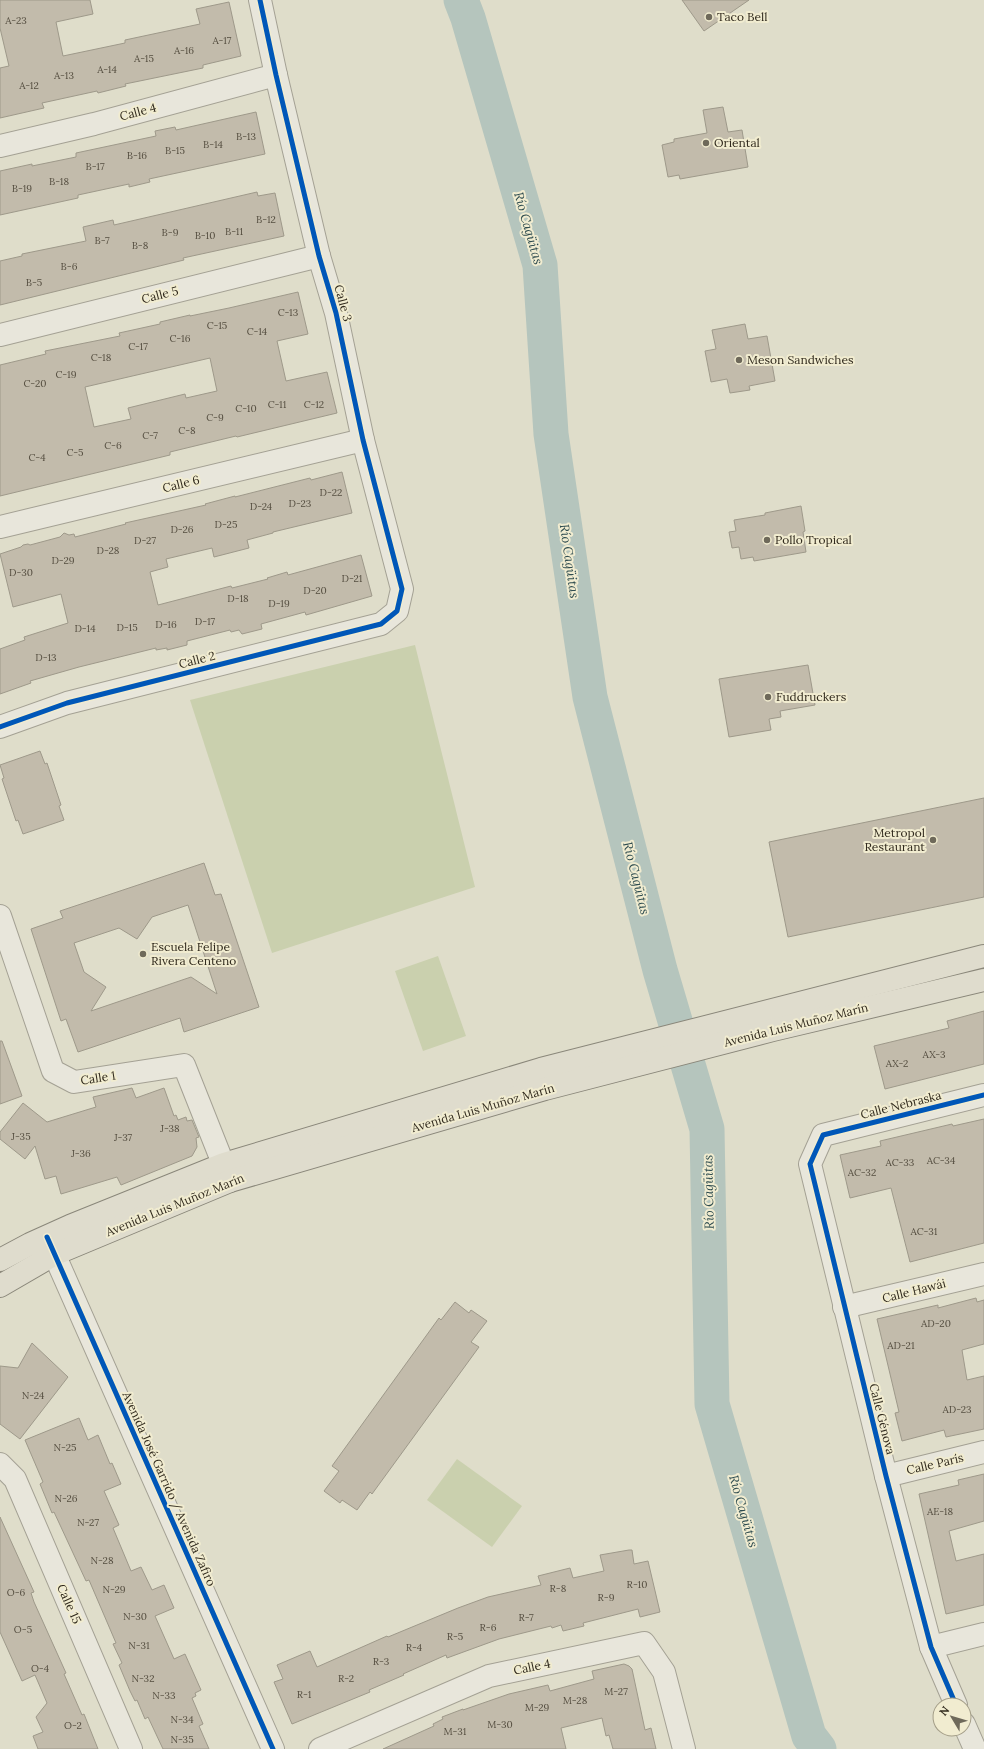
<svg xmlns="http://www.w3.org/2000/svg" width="984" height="1749" font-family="Lora,serif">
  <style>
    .green { fill: #cad0ae }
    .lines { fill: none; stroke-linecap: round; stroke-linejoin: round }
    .river { stroke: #b5c5bd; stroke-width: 35 }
    .building { fill: #c2bbab; stroke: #9e998a; fill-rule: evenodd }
    .minor-casing { stroke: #a4a194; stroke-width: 24 }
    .tertiary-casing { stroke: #a4a194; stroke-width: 24 }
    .primary-casing { stroke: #8a877a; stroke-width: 24 }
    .minor { stroke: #e8e6db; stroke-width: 22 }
    .tertiary { stroke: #e8e6db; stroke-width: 22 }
    .primary { stroke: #dfdccd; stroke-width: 22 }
    .cycleway-casing { stroke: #f1ecd0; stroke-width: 8 }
    .cycleway { stroke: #0057b8; stroke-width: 5 }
    .poi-dot { fill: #6e695a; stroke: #f1ecd0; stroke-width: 1.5 }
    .labels { text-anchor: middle; stroke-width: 4; stroke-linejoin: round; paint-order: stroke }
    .number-label { font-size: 10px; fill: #554e40 }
    .poi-label { font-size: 12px; fill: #312a1d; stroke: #f1ecd0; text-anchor: start }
    .street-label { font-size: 12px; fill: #312a1d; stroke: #f1ecd0 }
    .water-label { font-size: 13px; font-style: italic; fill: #2e4c4f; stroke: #f1ecd0 }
  </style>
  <rect width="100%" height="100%" fill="#dfddca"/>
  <g class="green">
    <path d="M415,645L475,887L272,953L190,700Z"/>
    <path d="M438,956L466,1036L423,1051L395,971Z"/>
    <path d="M457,1459L522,1506L492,1547L427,1500Z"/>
  </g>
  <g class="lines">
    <path class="river" d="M461,0L468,18L540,265L551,434L590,697L660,970L707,1129L712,1404L809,1736L819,1749"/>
  </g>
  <g class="building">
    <path d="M0,0H90L93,14L56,22L63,56L125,43V40L200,24L196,9L229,2L241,56L203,65V68L125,84L126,86L98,93L97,91L42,103L44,108L0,118V68L9,66L0,28Z"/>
    <path d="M682,0H749L704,31Z"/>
    <path d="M723,107L728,132L742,130L748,167L680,179L679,175L668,177L662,145L674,142V139L707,133L703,110Z"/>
    <path d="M256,112L265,154L149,179L150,182L129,187V184L78,195V198L0,215V171L32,164V166L76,157V153L156,136L155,131L175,127L176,130Z"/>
    <path d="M257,192L258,196L275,193L284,236L183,258L184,260L0,305V261L22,256V254L86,241L83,227L113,220L114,225Z"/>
    <path d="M298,292L308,334L277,341L286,381L327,372L337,413L237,437L236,436L170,452V455L0,496V365L46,354L45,351L120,336L119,333L160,324V322L190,315V316L229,308ZM210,358L217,391L186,398L185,394L128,408L131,419L94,427L85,387Z"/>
    <path d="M745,324L748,339L767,336L775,381L749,386L750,390L730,393L727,379L711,382L705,351L716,349L712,330Z"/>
    <path d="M342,472L352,513L273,532V533L247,540L249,548L214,557L212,548L166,559L168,567L150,572L158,605L231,586L232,588L268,579L267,578L287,572L288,575L361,555L372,596L306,615L305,612L261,624L262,629L242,634L239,630L231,632L230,630L187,641V645L167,650V648L156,650V648L79,667L30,681L31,683L0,694V649L25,640L24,637L68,623L61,594L13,607L0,554L21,547L23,545L28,544L30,545L60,537L64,533L69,535L74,534L75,537L126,524L125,523L206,505L205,504L235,496V497L310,478L311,480Z"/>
    <path d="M801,506L805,531L803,532L806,552L754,561L753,557L741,559L739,547L732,548L729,532L736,531L734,520L765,515V513Z"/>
    <path d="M808,665L815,705L780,711L781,717L769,719L771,730L729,737L719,679Z"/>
    <path d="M40,751L45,764L47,763L61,805L59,806L64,820L23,834L18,820L16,821L2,779L4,778L0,765Z"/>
    <path d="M984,798V897L788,937L769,842Z"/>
    <path d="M204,863L215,895L221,894L259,1007L184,1032L180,1018L78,1052L66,1019L61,1021L31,929L63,918L60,911ZM188,905L217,994L191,977L91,1011L106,987L84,972L74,943L119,928L137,939L152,917Z"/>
    <path d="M984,1011V1064L885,1089L874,1046L949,1028L947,1021Z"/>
    <path d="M0,1041H2L22,1096L0,1104Z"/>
    <path d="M132,1088L136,1098L164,1088L174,1116L176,1115L178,1120L186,1117L187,1121L192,1120L199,1137L196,1138L197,1147L192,1156L121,1185L117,1177L61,1194L56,1176L45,1179L35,1146L25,1159L0,1139V1132L23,1103L47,1122L96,1107L93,1097Z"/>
    <path d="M984,1119V1243L910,1262L891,1188L850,1198L840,1155L881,1146L880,1141L952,1124L953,1126Z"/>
    <path d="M976,1298L977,1302L984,1300V1344L962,1350L967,1380L984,1376V1429L946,1437L944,1430L902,1441L895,1413L899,1412L877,1319L938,1305V1308Z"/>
    <path d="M455,1302L469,1313L471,1310L487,1321L471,1342L479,1347L372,1494L370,1492L357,1510L342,1500L340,1503L324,1491L339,1471L332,1466L439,1318L441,1320Z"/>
    <path d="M32,1343L68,1377L20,1439L0,1424V1366L18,1368Z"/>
    <path d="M79,1418L88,1440L98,1435L110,1464L112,1463L121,1484L104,1491L119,1525L113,1528L131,1571L141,1567L152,1590L164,1585L174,1608L155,1616L174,1659L185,1654L201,1690L195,1693L196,1696L192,1698L203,1724L199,1726L209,1749H163L148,1717L145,1719L137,1700L135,1701L130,1691L119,1665L122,1663L113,1644L116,1643L89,1580L86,1581L54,1512L52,1513L40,1484L43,1482L25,1440Z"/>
    <path d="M984,1474V1521L949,1531L956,1561L984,1554V1605L946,1614L919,1494L959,1485L958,1480Z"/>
    <path d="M0,1517L34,1592L31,1593L34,1602L66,1673L64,1674L82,1715L84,1714L98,1749H38L33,1736L43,1732L36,1717L47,1703L35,1675L22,1681L0,1632Z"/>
    <path d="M629,1550H632L634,1564L648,1561L660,1612L640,1617L638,1609L583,1623L584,1626L563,1631L561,1625L552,1628L551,1626L499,1639L447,1658L446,1655L403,1674L404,1675L369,1690L370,1692L292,1724L274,1682L283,1679L277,1665L310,1651L317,1667L387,1636L388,1637L458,1608L488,1597L541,1585L538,1576L570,1568L573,1578L604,1571L600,1555Z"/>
    <path d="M624,1664L629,1666L632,1669L645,1730L651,1728L656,1749H613L609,1735L606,1736L602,1718L561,1728L566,1749H383L434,1726L433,1724L443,1719L442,1717L463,1709V1710L509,1694L548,1685L550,1691L594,1679L592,1671Z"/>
  </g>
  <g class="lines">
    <defs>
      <g id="minor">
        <path d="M0,146L94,124L276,75"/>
        <path d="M0,335L319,256"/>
        <path d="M0,527L363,440"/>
        <path d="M0,727L67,703L381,624L397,611L402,589L363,440L336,313L319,256L276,75L260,0"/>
        <path d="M0,916L53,1071L74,1082L184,1065L230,1181"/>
        <path d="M844,1307L984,1274"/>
        <path d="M0,1464L15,1479L131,1749"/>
        <path d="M886,1476L984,1452"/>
        <path d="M931,1647L984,1634"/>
        <path d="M956,1705L931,1647L886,1476L810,1164L823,1135L984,1095"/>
        <path d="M964,1724L975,1749"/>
        <path d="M320,1749L489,1676L644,1643L664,1672L684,1749"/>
      </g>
      <path id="tertiary" d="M47,1238L273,1749"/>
      <g id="primary">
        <path d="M0,1260L30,1244L70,1226L224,1164L541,1069L984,956"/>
        <path d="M0,1286L55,1254L230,1181L545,1089L773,1030L984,980"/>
      </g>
    </defs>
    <use href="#minor" class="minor-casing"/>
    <use href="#tertiary" class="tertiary-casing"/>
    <use href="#primary" class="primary-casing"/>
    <use href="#minor" class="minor"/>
    <use href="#tertiary" class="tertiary"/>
    <use href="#primary" class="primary"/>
    <defs>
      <g id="cycleway">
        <path d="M0,727L67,703L381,624L397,611L402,589L363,440L336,313L319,256L276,75L260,0"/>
        <path d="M47,1237L273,1749"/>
        <path d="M956,1705L931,1647L886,1476L810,1164L823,1135L984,1095"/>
      </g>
    </defs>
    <use href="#cycleway" class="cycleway-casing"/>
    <use href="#cycleway" class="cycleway"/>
  </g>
  <g class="poi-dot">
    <circle cx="709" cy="17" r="4"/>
    <circle cx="706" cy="143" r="4"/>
    <circle cx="739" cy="360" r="4"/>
    <circle cx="767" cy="540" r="4"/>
    <circle cx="768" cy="697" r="4"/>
    <circle cx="933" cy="840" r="4"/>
    <circle cx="143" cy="954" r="4"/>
  </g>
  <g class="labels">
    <g class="number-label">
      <text x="16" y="24">A-23</text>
      <text x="222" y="44">A-17</text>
      <text x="184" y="54">A-16</text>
      <text x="144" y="62">A-15</text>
      <text x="107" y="73">A-14</text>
      <text x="64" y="79">A-13</text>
      <text x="29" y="89">A-12</text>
      <text x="246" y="140">B-13</text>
      <text x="213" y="148">B-14</text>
      <text x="175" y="154">B-15</text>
      <text x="137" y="159">B-16</text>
      <text x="95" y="170">B-17</text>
      <text x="59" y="185">B-18</text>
      <text x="22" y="192">B-19</text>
      <text x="266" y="223">B-12</text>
      <text x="234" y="235">B-11</text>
      <text x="170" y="236">B-9</text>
      <text x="205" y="239">B-10</text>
      <text x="102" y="244">B-7</text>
      <text x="140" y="249">B-8</text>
      <text x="69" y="270">B-6</text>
      <text x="34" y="286">B-5</text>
      <text x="288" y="316">C-13</text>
      <text x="217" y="329">C-15</text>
      <text x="257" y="335">C-14</text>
      <text x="180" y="342">C-16</text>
      <text x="138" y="350">C-17</text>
      <text x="101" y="361">C-18</text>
      <text x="66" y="378">C-19</text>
      <text x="35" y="387">C-20</text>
      <text x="277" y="408">C-11</text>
      <text x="314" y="408">C-12</text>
      <text x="246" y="412">C-10</text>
      <text x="215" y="421">C-9</text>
      <text x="187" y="434">C-8</text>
      <text x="150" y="439">C-7</text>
      <text x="113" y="449">C-6</text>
      <text x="75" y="456">C-5</text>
      <text x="37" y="461">C-4</text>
      <text x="331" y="496">D-22</text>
      <text x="300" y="507">D-23</text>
      <text x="261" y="510">D-24</text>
      <text x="226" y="528">D-25</text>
      <text x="182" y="533">D-26</text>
      <text x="145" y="544">D-27</text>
      <text x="108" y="554">D-28</text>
      <text x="63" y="564">D-29</text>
      <text x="21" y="576">D-30</text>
      <text x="352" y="582">D-21</text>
      <text x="315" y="594">D-20</text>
      <text x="238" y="602">D-18</text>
      <text x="279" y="607">D-19</text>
      <text x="205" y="625">D-17</text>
      <text x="166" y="628">D-16</text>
      <text x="127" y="631">D-15</text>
      <text x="85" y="632">D-14</text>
      <text x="46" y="661">D-13</text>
      <text x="934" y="1058">AX-3</text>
      <text x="897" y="1067">AX-2</text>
      <text x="170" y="1132">J-38</text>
      <text x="21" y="1140">J-35</text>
      <text x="123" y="1141">J-37</text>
      <text x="81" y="1157">J-36</text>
      <text x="941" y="1164">AC-34</text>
      <text x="900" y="1166">AC-33</text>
      <text x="862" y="1176">AC-32</text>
      <text x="924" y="1235">AC-31</text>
      <text x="936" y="1327">AD-20</text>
      <text x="901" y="1349">AD-21</text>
      <text x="33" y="1399">N-24</text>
      <text x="957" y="1413">AD-23</text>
      <text x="65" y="1451">N-25</text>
      <text x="66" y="1502">N-26</text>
      <text x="940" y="1515">AE-18</text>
      <text x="88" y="1526">N-27</text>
      <text x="102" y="1564">N-28</text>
      <text x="637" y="1588">R-10</text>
      <text x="558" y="1592">R-8</text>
      <text x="114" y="1593">N-29</text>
      <text x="16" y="1596">O-6</text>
      <text x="606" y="1601">R-9</text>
      <text x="135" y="1620">N-30</text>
      <text x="526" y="1621">R-7</text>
      <text x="488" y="1631">R-6</text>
      <text x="23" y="1633">O-5</text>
      <text x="455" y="1640">R-5</text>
      <text x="139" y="1649">N-31</text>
      <text x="414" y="1651">R-4</text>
      <text x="381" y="1665">R-3</text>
      <text x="40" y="1672">O-4</text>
      <text x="143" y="1682">N-32</text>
      <text x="346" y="1682">R-2</text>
      <text x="616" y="1695">M-27</text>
      <text x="304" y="1698">R-1</text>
      <text x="164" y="1699">N-33</text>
      <text x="575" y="1704">M-28</text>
      <text x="537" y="1711">M-29</text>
      <text x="182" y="1723">N-34</text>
      <text x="500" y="1728">M-30</text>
      <text x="73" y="1729">O-2</text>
      <text x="455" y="1735">M-31</text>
      <text x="182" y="1743">N-35</text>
    </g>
    <g class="poi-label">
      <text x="717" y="21">Taco Bell</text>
      <text x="714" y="147">Oriental</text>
      <text x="747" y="364">Meson Sandwiches</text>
      <text x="775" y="544">Pollo Tropical</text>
      <text x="776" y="701">Fuddruckers</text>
      <text x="925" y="837" text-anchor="end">Metropol<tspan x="925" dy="14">Restaurant</tspan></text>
      <text x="151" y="951">Escuela Felipe<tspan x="151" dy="14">Rivera Centeno</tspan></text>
    </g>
    <g class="street-label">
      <text transform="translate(138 112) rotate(-15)" y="4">Calle 4</text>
      <text transform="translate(160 295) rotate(-14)" y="4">Calle 5</text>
      <text transform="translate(343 303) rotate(75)" y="4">Calle 3</text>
      <text transform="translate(181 484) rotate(-14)" y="4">Calle 6</text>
      <text transform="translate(197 660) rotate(-14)" y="4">Calle 2</text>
      <text transform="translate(796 1025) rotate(-14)" y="4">Avenida Luis Muñoz Marín</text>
      <text transform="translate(98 1078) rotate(-9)" y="4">Calle 1</text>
      <text transform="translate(901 1105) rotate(-14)" y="4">Calle Nebraska</text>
      <text transform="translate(483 1108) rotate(-16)" y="4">Avenida Luis Muñoz Marín</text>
      <text transform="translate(175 1205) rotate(-22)" y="4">Avenida Luis Muñoz Marín</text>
      <text transform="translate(914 1291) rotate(-14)" y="4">Calle Hawái</text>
      <text transform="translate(882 1419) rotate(76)" y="4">Calle Génova</text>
      <text transform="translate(935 1464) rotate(-13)" y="4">Calle París</text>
      <text transform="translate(169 1489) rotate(66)" y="4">Avenida José Garrido / Avenida Zafiro</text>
      <text transform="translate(69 1604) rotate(66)" y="4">Calle 15</text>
      <text transform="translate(532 1667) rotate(-12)" y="4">Calle 4</text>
    </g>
    <g class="water-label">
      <text transform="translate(529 228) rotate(74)" y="5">Río Cagüitas</text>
      <text transform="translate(570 561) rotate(82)" y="5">Río Cagüitas</text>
      <text transform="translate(637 878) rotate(76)" y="5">Río Cagüitas</text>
      <text transform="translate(708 1192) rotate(-91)" y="5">Río Cagüitas</text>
      <text transform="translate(744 1511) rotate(74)" y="5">Río Cagüitas</text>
    </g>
  </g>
  <g transform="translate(952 1717) rotate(308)"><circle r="19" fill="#f1ecd0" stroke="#a49e88"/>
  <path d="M0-3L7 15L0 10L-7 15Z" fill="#6e695a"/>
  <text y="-6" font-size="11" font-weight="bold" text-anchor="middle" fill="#312a1d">N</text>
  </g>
</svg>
